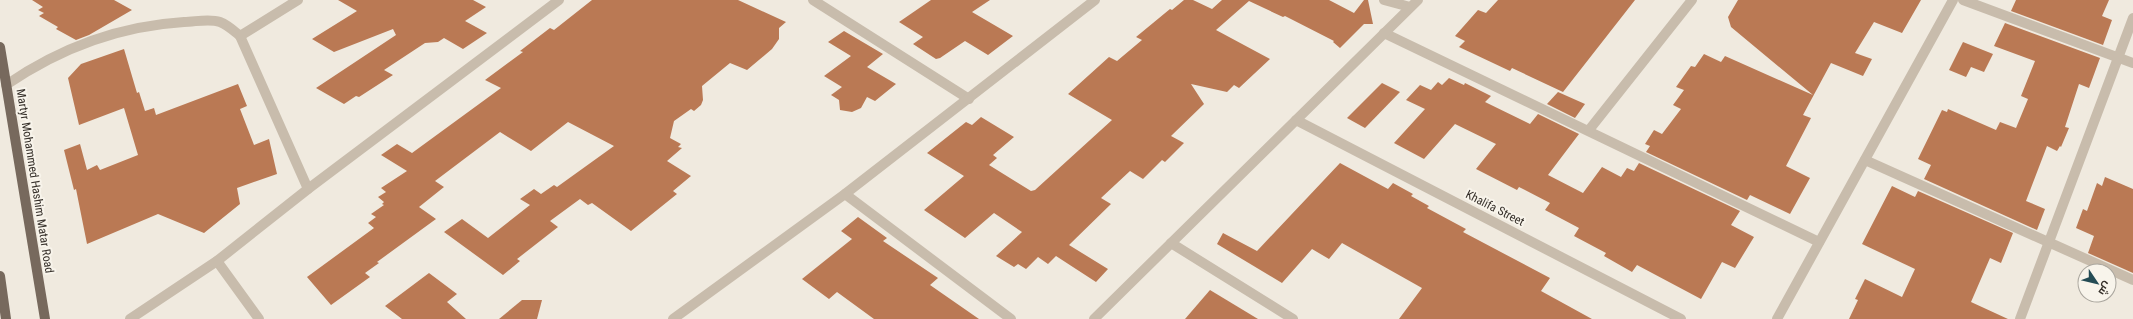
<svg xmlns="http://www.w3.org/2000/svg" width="2133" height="319" font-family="'Roboto Condensed',Cairo,sans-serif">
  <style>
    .building { fill: #ba7954 }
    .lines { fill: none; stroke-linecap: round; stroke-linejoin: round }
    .minor { stroke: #c8bcac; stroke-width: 10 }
    .primary { stroke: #77695d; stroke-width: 10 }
    .labels { text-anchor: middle; stroke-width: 4; stroke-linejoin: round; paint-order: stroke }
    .street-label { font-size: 12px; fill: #36302a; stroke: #f8f4eb }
  </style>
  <rect width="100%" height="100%" fill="#f0eadf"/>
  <g class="building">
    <path d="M32,0H114L132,10L89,35L76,40L56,29L58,27L39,16L44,13L38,10L43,7Z"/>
    <path d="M338,0H473L486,7L465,21L487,33L463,49L444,38L438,42L425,43L384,70L393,75L359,97L356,96L344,104L316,88L396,35L393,29L334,52L312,39L357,11Z"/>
    <path d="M592,0H738L786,22L779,28V39L772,49L747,70L730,63L702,86L703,100L701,105L694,111L691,109L674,121L670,138L681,144L678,147L682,148L667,161L691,176L673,191L677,194L631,231L592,203L588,205L580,199L550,221L558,227L517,259L520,261L503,275L444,232L462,219L488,238L530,205L520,199L534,189L541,194L554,185L557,187L614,146L568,122L531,151L500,132L435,181L444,187L419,207L436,219L377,262L379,263L365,273L370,277L331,305L307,277L374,228L368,223L376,217L371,214L384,205L382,204L384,202L378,197L386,192L381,188L407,171L381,155L397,144L412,153L501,88L485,80L523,52L520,51L550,28L554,30Z"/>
    <path d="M931,0H990L972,12L1013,36L988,55L965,41L940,58L936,59L913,44L923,37L899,22Z"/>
    <path d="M1184,0H1193L1212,9L1222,0H1329L1354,13L1364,0H1368L1373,24H1364L1340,48L1333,42L1334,41L1285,16L1283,17L1249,1L1216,30L1270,59L1239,88L1234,85L1227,92L1191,84L1204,104L1171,136L1184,143L1165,162L1162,160L1143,179L1130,171L1101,198L1111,204L1069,245L1108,269L1096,282L1056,256L1048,264L1038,257L1026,269L1018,264L1014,267L996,256L1022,232L994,213L965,238L924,210L964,176L927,153L966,122L972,125L981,117L1014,137L993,155L997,158L989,165L1031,191L1035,190L1112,120L1068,94L1109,57L1117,61L1142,40L1136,37L1170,9L1172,10Z"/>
    <path d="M1498,0H1635L1563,92L1512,68L1510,71L1459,47L1465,41L1455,36L1478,10L1486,13Z"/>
    <path d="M1738,0H1921L1902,33L1874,22L1855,53L1872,59L1863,76L1831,63L1803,115L1811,118L1786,166L1810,178L1790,214L1750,195L1747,200L1646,152L1650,146L1645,144L1654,130L1662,134L1681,109L1673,105L1684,90L1676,87L1691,66L1695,67L1704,54L1721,62L1725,56L1813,95L1731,27L1728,17Z"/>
    <path d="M2016,0H2109L2102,16L2112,20L2103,45L2011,11Z"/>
    <path d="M2005,23L2100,58L2089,88L2079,84L2065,127L2069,128L2061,147L2060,146L2057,151L2047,146L2026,201L2045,209L2037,230L1924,179L1931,165L1918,159L1942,110L1947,112L1948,109L1996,130L2000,122L2016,128L2028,99L2021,96L2035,61L1994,46Z"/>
    <path d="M844,31L883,54L867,67L896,84L875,101L867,97L861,108L852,112L840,110L839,100L831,95L842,87L824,76L851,56L828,42Z"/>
    <path d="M1963,42L1993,54L1984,72L1971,67L1966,77L1949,70Z"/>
    <path d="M124,49L137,93L139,92L145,111L154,108L156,115L238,84L247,106L240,109L254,145L269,139L277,174L237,188L240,204L204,233L158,214L87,244L76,189L74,190L64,150L80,144L87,170L97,165L100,170L138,155L124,108L79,125L68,78L81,64Z"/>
    <path d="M1449,78L1464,85L1465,83L1491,96L1485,102L1530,124L1538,114L1579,134L1548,175L1583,193L1602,167L1621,177L1627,168L1634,171L1639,163L1740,211L1731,225L1754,237L1735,268L1722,262L1701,299L1637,265L1632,272L1604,256L1606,253L1574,236L1579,228L1545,210L1550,203L1519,187L1517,190L1476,169L1496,144L1455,124L1424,159L1394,143L1425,109L1406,100L1420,85L1431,90L1438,82L1442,85Z"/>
    <path d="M1382,83L1400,92L1365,128L1347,118Z"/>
    <path d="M1558,92L1585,104L1575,118L1547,104Z"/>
    <path d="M1340,163L1388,189L1393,183L1413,194L1411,196L1429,206L1427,208L1466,229L1463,232L1550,278L1541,291L1592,319H1399L1422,288L1342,243L1329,259L1312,249L1282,283L1217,244L1223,233L1257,251Z"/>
    <path d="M2105,177L2133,189V273L2088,253L2094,236L2076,228L2083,209L2087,211L2097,183L2102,186Z"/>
    <path d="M1892,186L1915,197L1918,191L2013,233L2001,263L1990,258L1971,302L2008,319H1849L1858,300L1855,299L1865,279L1902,297L1915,269L1862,244Z"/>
    <path d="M858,217L887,238L883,241L938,278L930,285L979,319H874L837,292L829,299L802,279L852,239L841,231Z"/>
    <path d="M429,273L457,294L447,302L466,319H402L385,306Z"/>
    <path d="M1210,290L1258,319H1185Z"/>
    <path d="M522,300H542L537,319H499Z"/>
  </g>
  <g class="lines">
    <g class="minor">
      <path d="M813,0L969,99"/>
      <path d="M1384,0L1410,7"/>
      <path d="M1963,0L2133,63"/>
      <path d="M1384,33L1819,242"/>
      <path d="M240,36L308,189"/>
      <path d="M6,85C60,48 118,26 184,22C195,22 209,18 220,22C228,25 234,31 240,36L298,0"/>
      <path d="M1296,120L1681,319"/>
      <path d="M1589,130L1692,0"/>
      <path d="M1865,160L2133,280"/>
      <path d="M845,194L1011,319"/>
      <path d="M1171,243L1293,319"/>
      <path d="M217,261L259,319"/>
      <path d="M130,319L217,261L308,189L559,0"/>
      <path d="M673,319L845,194L1095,0"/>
      <path d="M1094,319L1418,0"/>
      <path d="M1777,319L1953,0"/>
      <path d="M2020,319L2133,18"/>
    </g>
    <g class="primary">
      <path d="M0,47L45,319"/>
      <path d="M0,276L6,319"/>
    </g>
  </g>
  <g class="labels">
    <g class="street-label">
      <text transform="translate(35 181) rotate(81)" y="4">Martyr Mohammed Hashim Matar Road</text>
      <text transform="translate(1495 208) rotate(27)" y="4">Khalifa Street</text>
    </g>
  </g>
  <g transform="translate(2097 283) rotate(125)"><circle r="19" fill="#f8f4eb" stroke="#aaa69e"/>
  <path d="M0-3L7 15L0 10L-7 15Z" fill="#244b54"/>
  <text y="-6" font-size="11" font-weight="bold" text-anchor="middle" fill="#36302a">ش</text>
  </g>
</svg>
